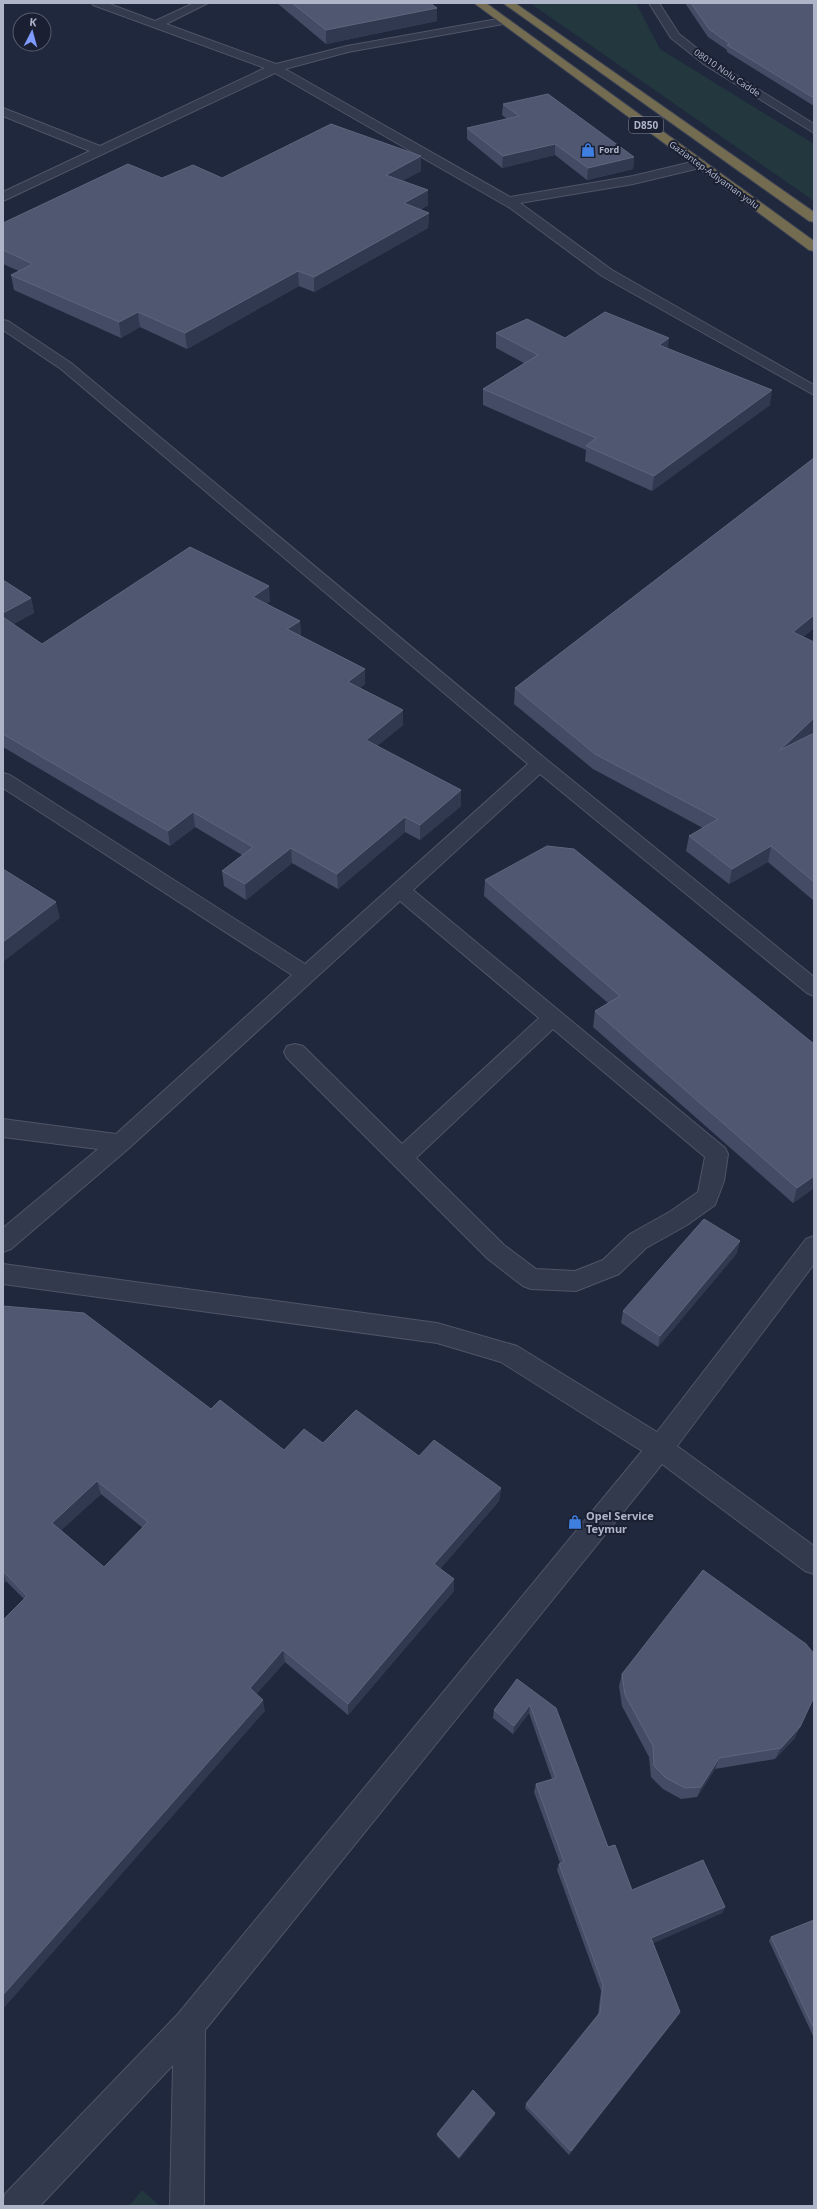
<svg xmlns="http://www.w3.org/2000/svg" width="817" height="2209" font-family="'Noto Sans',sans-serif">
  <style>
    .green { fill: #22373e }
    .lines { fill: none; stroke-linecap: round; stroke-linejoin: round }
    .minor-casing { stroke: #4f5568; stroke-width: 2 }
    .highway-casing { stroke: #3c4255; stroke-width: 2 }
    .minor { fill: #343a4d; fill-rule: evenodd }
    .highway { fill: #746c50; fill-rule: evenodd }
    .wall { fill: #444c65; fill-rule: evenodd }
    .shaded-wall { fill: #313951 }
    .building { fill: #505770; stroke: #5e667e; fill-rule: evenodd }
    .labels { text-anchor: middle; stroke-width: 4; stroke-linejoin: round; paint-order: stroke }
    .far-street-label { font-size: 9px; fill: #afb5c9; stroke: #1a2032 }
    .far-poi-label { font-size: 9px; font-weight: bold; fill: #afb5c9; stroke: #1a2032; text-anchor: start }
    .shield { fill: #1a2032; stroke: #82889c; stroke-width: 1 }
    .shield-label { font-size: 10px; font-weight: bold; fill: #afb5c9 }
    .poi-label { font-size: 11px; font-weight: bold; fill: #afb5c9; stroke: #1a2032; text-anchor: start }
  </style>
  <rect width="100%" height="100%" fill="#20283e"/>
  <g class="green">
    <path d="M530,3H636L660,49L814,144V201Z"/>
    <path d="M142,2190L160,2206H129Z"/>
  </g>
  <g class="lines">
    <defs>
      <g id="minor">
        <path d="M92,3H107L155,21L194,3H208L166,24L276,64L347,46L503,18L507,19L509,21L503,24L348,52L285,69L510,197L633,176L700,160L704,161L706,164L704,167L633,184L520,203L612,270L814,385V395L602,276L510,208L275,73L3,201V192L90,151L3,116V108L100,146L265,68L93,5Z"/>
        <path d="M649,3H659L679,34L713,61L814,124V133L705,65L671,38Z"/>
        <path d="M3,320L8,321L71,363L547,760L814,977V996L807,993L540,774L413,890L725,1148L728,1154L724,1181L715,1205L687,1225L646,1248L619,1274L576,1291L531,1289L523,1286L488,1259L287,1058L284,1052L287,1046L295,1044L303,1046L402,1144L539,1018L400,901L128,1149L11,1249L3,1252V1228L98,1149L3,1137V1119L116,1134L292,975L3,788V773L10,775L305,964L528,764L61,369L3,330ZM553,1029L705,1157L698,1192L671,1211L630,1234L603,1260L575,1271L536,1269L504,1245L416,1158Z"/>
        <path d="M814,1236V1264L677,1446L814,1546V1574L805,1571L662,1464L205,2030L204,2206H170L173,2065L40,2206H3L5,2194L178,2014L642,1451L501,1362L437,1343L3,1284V1264L437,1323L517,1346L657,1432L806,1239Z"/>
      </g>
      <g id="highway">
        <path d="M474,3H486L814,241V251L809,250Z"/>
        <path d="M503,3H515L814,212V222L809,221Z"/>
      </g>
    </defs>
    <use href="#minor" class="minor-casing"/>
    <use href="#highway" class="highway-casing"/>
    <use href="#minor" class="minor"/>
    <use href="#highway" class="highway"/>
  </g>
  <g class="wall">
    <path d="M277,3H430L437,8V21L326,44Z"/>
    <path d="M685,3H814V106L727,52V50L708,37Z"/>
    <path d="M503,104L634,157L633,169L587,180L555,155L502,168L467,139V128L507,119L502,115Z"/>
    <path d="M421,156V171L402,181L428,205L420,210L429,213L428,228L314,292L299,286L187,349L140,327L121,338L14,290L11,275L19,271L3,264V223L162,178H222Z"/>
    <path d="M496,333L565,338L668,348L770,405L652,491L585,461L586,450L483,405V389L524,363L496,348Z"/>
    <path d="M814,458V628L803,637L809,736L814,733V901L768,862L729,884L686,851L689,836L703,828L593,769L514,704L515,688Z"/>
    <path d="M3,580L31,598L34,613L13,624L42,644L270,601L266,604L300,621L301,636L365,669V684L360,688L403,710V725L377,746L461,790V806L420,840L405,832L338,889L292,863L246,900L224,886L222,871L242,855L195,827L170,846L3,747Z"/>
    <path d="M485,880L814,1044V1188L793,1203L593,1027L595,1011L608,1003L484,896Z"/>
    <path d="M737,1253L658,1347L621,1323L623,1311Z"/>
    <path d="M3,1306L211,1409L284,1450L323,1443L419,1456L501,1488L499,1501L440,1569L454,1579V1591L348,1715L285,1662L256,1694L265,1711L24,1599L6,1581L3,1584ZM101,1494L143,1528L104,1567L61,1530Z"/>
    <path d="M622,1674L795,1738L775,1759L715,1769L697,1797L681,1799L663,1789L651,1777L649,1757L622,1706L619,1686Z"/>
    <path d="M517,1679L632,1890L725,1907L722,1913L653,1943L677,2017L569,2155L525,2108L526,2104L598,2014L601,1991L557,1870L559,1864L560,1863L534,1792L536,1784L552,1779L529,1713L513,1734L493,1718L494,1710Z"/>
    <path d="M814,1920V2038L769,1941L771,1937Z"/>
    <path d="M495,2113V2115L459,2159L437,2136V2134Z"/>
  </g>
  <g class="shaded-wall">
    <path d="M437,8V21L326,44V30Z"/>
    <path d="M555,144V155L502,168L503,156Z"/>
    <path d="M421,156V171L386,189V175Z"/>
    <path d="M634,157L633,169L587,180L588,168Z"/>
    <path d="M428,190V205L404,218V203Z"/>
    <path d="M429,213L428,228L314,292V277Z"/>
    <path d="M298,271L299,286L187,349L185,333Z"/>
    <path d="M138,312L140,327L121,338L119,322Z"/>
    <path d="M669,338L667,353L659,345Z"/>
    <path d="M772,390L770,405L652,491L654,476Z"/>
    <path d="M269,586L270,601L254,612L253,597Z"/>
    <path d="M31,598L34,613L3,630V613Z"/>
    <path d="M814,615V628L790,648L793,632Z"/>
    <path d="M300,621L301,636L288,645L287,629Z"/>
    <path d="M365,669V684L348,697V682Z"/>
    <path d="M403,710V725L366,755V740Z"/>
    <path d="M814,718V731L776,765L780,750Z"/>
    <path d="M461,790V806L420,840V825Z"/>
    <path d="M193,812L195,827L170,846L168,831Z"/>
    <path d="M405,817V832L338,889L337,874Z"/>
    <path d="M771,846L768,862L729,884L732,869Z"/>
    <path d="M291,848L292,863L246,900L245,884Z"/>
    <path d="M56,902L60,918L3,962V942Z"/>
    <path d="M814,1176V1188L793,1203L797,1188Z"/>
    <path d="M740,1241L737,1253L658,1347L660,1336Z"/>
    <path d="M97,1481L101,1494L56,1535L52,1523Z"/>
    <path d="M501,1488L499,1501L434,1576V1564Z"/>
    <path d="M3,1573L6,1581L3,1584Z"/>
    <path d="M454,1579V1591L348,1715V1704Z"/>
    <path d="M283,1650L285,1662L252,1699L250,1688Z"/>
    <path d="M263,1700L265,1711L3,2009V1995Z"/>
    <path d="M530,1705L529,1713L513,1734L514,1726Z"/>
    <path d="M800,1727L795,1738L775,1759L781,1748Z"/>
    <path d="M719,1758L715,1769L697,1797L701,1787Z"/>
    <path d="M725,1907L722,1913L649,1945L651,1938Z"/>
    <path d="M680,2012L677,2017L569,2155L571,2151Z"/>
    <path d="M495,2113V2115L459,2159V2157Z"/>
  </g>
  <g class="building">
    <path d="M292,3H430L437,8L326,30Z"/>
    <path d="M691,3H814V98L727,45L730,44L709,29Z"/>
    <path d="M548,94L634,157L588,168L555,144L503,156L467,128L519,116L503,104Z"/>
    <path d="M331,124L421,156L386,175L428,190L404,203L429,213L314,277L298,271L185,333L138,312L119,322L11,275L33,264L3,250V223L128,164L162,178L193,165L222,178Z"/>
    <path d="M605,312L669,338L659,345L772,390L654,476L586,446L596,438L483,389L538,355L496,333L527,319L565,338Z"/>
    <path d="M814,458V615L793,632L814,642V718L780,750L814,733V882L771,846L732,869L689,836L718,819L595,754L515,688Z"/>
    <path d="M190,547L269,586L253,597L300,621L287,629L365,669L348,682L403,710L366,740L461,790L420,825L405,817L337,874L291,848L245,884L222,871L253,847L193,812L168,831L3,734V617L42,644Z"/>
    <path d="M3,580L31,598L3,613Z"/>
    <path d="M547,846L574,849L814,1044V1176L797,1188L595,1011L620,996L485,880Z"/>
    <path d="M3,869L56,902L3,942Z"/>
    <path d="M704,1219L740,1241L660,1336L623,1311Z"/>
    <path d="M3,1306L84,1313L211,1409L220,1400L284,1450L304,1429L323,1443L356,1410L419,1456L434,1440L501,1488L434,1564L454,1579L348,1704L283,1650L250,1688L263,1700L3,1995V1620L27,1596L3,1571ZM97,1481L148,1522L104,1567L52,1523Z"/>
    <path d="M703,1570L806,1644L814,1654V1697L800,1727L781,1748L719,1758L701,1787L685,1788L666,1778L654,1766L653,1746L625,1695L622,1674Z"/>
    <path d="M517,1679L556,1708L608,1847L615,1845L632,1890L703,1860L725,1907L651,1938L680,2012L571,2151L526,2104L600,2013L603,1985L559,1864L564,1862L536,1784L556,1778L530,1705L514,1726L494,1710Z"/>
    <path d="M814,1920V2029L771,1937Z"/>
    <path d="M473,2090L495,2113L459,2157L437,2134Z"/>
  </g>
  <defs>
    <symbol id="shop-bare" viewBox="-9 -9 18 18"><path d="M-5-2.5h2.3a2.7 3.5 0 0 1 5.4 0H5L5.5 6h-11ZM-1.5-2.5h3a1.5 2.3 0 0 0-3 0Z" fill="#3f7fe0" stroke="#1a2032" stroke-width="2.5" paint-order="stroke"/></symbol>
  </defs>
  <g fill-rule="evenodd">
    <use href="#shop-bare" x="578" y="140" width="20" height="20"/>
    <use href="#shop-bare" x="565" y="1512" width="20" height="20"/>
  </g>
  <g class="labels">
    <g class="far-street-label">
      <text transform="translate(727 73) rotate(34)" y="3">08010 Nolu Cadde</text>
      <text transform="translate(714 175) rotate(36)" y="3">Gaziantep-Adıyaman yolu</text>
    </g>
    <g class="far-poi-label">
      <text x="599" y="153">Ford</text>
    </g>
    <rect class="shield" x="629" y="117" width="34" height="16" rx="3"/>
    <g class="shield-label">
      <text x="646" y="129">D850</text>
    </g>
    <g class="poi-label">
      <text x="586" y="1520">Opel Service<tspan x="586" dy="13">Teymur</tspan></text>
    </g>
  </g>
  <rect width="817" height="2209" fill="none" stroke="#afb5c9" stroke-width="8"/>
  <g transform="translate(32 32) rotate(6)"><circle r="19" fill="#1a2032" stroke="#565c6e"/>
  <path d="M0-3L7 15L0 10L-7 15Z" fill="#7f9bff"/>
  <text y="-6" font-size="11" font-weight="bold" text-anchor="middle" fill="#afb5c9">K</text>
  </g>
</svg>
